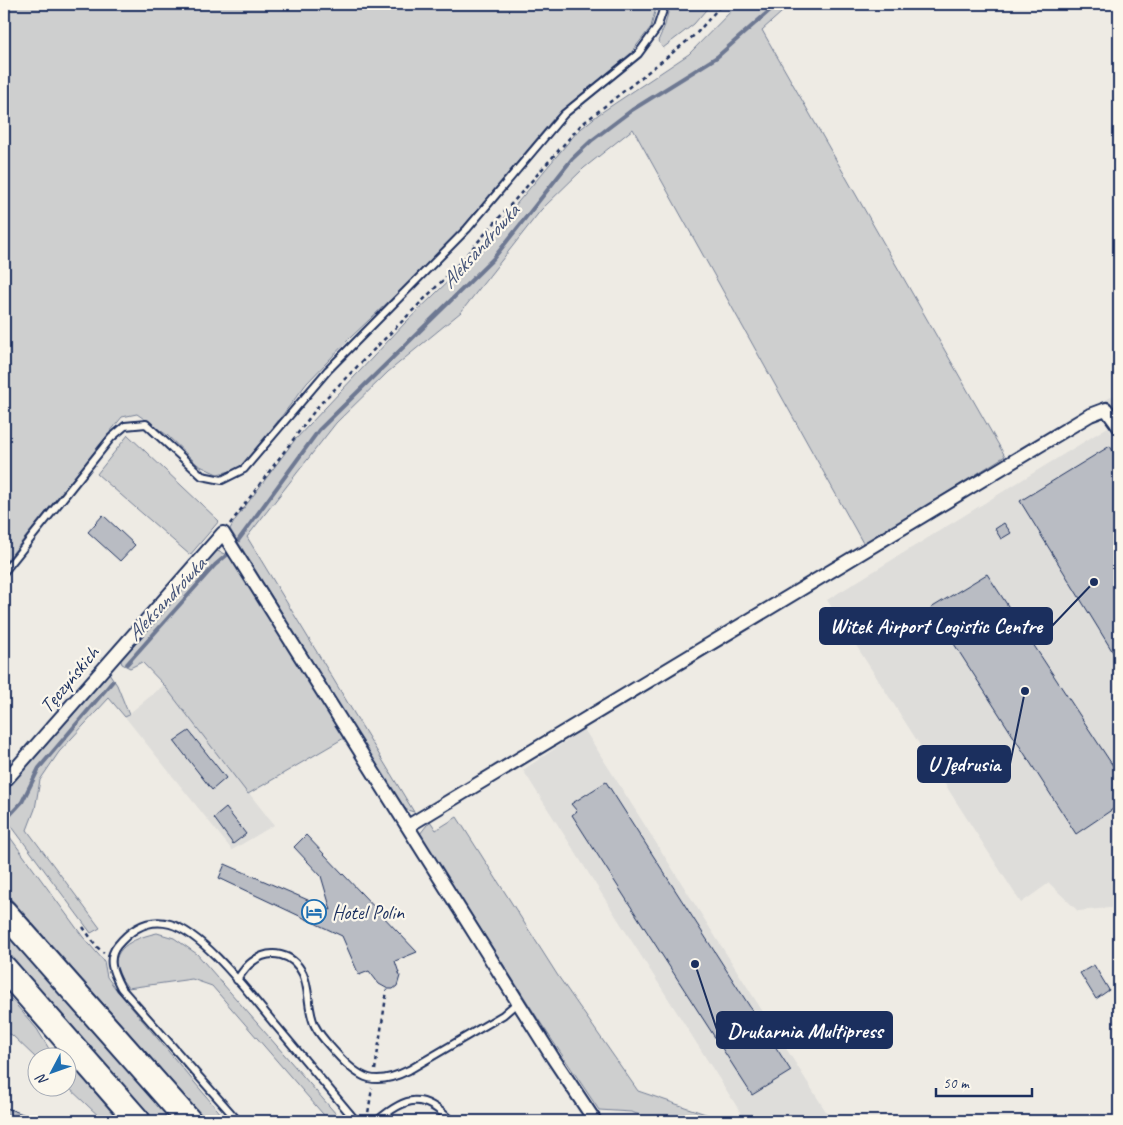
<svg xmlns="http://www.w3.org/2000/svg" width="1123" height="1125" font-family="Caveat,sans-serif">
  <style>
    .built { fill: #deddda }
    .green { fill: #cecfcf; stroke: #747f96 }
    .lines { fill: none; stroke-linecap: round; stroke-linejoin: round }
    .stream { stroke: #6d7892; stroke-width: 4 }
    .building { fill: #b9bcc3; stroke: #1b2f5e }
    .service-casing { stroke: #1b2f5e; stroke-width: 10 }
    .minor-casing { stroke: #1b2f5e; stroke-width: 16 }
    .motorway-casing { stroke: #1b2f5e; stroke-width: 28 }
    .path { stroke: #1b2f5e; stroke-width: 2.5; stroke-dasharray: 4 4; stroke-linecap: butt }
    .service { stroke: #fbf7ec; stroke-width: 6 }
    .minor { stroke: #fbf7ec; stroke-width: 12 }
    .motorway { stroke: #fbf7ec; stroke-width: 24 }
    .labels { text-anchor: middle; stroke-width: 4.5; stroke-linejoin: round; paint-order: stroke }
    .street-label { font-size: 20px; fill: #1b2f5e; stroke: #fbf7ec }
    .poi-label { font-size: 20px; fill: #1b2f5e; stroke: #fbf7ec; text-anchor: start }
    .water-label { font-size: 21px; font-style: italic; fill: #445378; stroke: #fbf7ec }
    .leader { fill: none; stroke: #1b2f5e; stroke-width: 2 }
    .callout-dot { fill: #1b2f5e; stroke: #fbf7ec; stroke-width: 2 }
    .callout { fill: #1b2f5e; stroke: #1b2f5e; stroke-width: 2 }
    .callout-label { font-size: 21px; text-anchor: middle; font-weight: bold; fill: #fff }
  </style>
  <rect width="100%" height="100%" fill="#eeebe4"/>
  <filter id="ink" filterUnits="userSpaceOnUse"><feTurbulence type="fractalNoise" baseFrequency=".02" numOctaves="2"/><feDisplacementMap in="SourceGraphic" scale="10" xChannelSelector="R" yChannelSelector="G"/><feConvolveMatrix kernelMatrix="1 2 1 2 8 2 1 2 1" color-interpolation-filters="sRGB"/></filter>
  <g filter="url(#ink)">
    <g class="built">
      <path d="M1119,392V420L1106,400Z"/>
      <path d="M1108,427L1119,444V907L1078,911L1049,883L1021,903L827,600Z"/>
      <path d="M164,685L274,825L232,850L125,717Z"/>
      <path d="M584,729L832,1121H746L523,770Z"/>
    </g>
    <g class="green">
      <path d="M4,4H657L651,27L630,54L554,118L447,246L350,338L307,383L255,451L236,470L217,474L198,465L167,435L137,414L122,417L4,564Z"/>
      <path d="M670,4H711L694,24L663,48L658,41L665,25Z"/>
      <path d="M738,4H791L762,30L1005,456L864,545L633,129L584,168L541,210L461,312L388,372L336,423L247,537L414,812L407,810L400,803L230,529L235,520L294,441L405,323L465,265L577,132L599,114L689,54Z"/>
      <path d="M128,435L219,521L190,555L97,474Z"/>
      <path d="M215,550L234,558L344,738L248,794L164,685L142,662L130,668L122,664L120,658Z"/>
      <path d="M109,673L117,685L129,715L125,717L109,698L59,752L40,780L35,809L27,830L100,928L91,933L4,816V789Z"/>
      <path d="M457,817L558,976L638,1091L726,1121H659L631,1112L599,1110L540,1022L420,834L430,821L436,830Z"/>
      <path d="M4,829L83,937L104,961L107,977L115,988L227,1121H207L4,891Z"/>
      <path d="M4,926L174,1121H149L4,956Z"/>
      <path d="M157,933L174,938L197,954L336,1114L333,1121H329L212,986L192,979L128,988C125,983 119,977 117,971C110,946 139,937 157,933Z"/>
      <path d="M4,991L37,1029L54,1057L38,1058L37,1059L12,1035L4,1032Z"/>
      <path d="M68,1065L75,1069L119,1121H104L68,1087Z"/>
    </g>
    <g class="lines">
      <g class="stream">
        <path d="M237,542L319,430L493,259L572,159L591,141L632,110L717,57L777,4"/>
        <path d="M127,664L215,565L228,554"/>
        <path d="M9,816L22,802L39,768L113,681"/>
      </g>
    </g>
    <g class="building">
      <path d="M1110,446L1119,462V662L1020,501Z"/>
      <path d="M103,515L135,545L120,561L88,532Z"/>
      <path d="M1004,523L1011,533L1001,539L995,529Z"/>
      <path d="M987,574L1119,775V805L1076,834L931,608Z"/>
      <path d="M189,731L226,778L212,790L174,741Z"/>
      <path d="M606,782L791,1071L752,1095L572,815L577,811L571,804Z"/>
      <path d="M226,808L246,834L233,844L214,818Z"/>
      <path d="M306,835L417,952L395,961L400,976L397,986L393,989H388L379,984L369,971L359,975L342,936L219,878L225,864L331,910L321,876L294,847Z"/>
      <path d="M1094,965L1109,990L1096,999L1080,973Z"/>
      <path d="M4,1107L39,1120V1121H4Z"/>
    </g>
    <g class="lines">
      <defs>
        <g id="service">
          <path d="M4,572L111,438L125,426L146,424L202,476L222,480L244,469L328,370L467,229L564,114L638,54L657,28L665,4"/>
          <path d="M237,980C241,974 246,966 252,962C270,948 293,953 303,974C310,989 307,1010 315,1026C320,1036 329,1045 336,1053C360,1080 375,1087 409,1070L503,1015L518,1002"/>
          <path d="M238,1121L121,988C114,974 106,960 117,946C130,930 148,918 170,924C206,934 253,999 278,1028C304,1059 330,1090 356,1121"/>
          <path d="M377,1121C406,1096 423,1092 451,1121"/>
        </g>
        <g id="minor">
          <path d="M4,782L223,533L553,1058L595,1121"/>
          <path d="M408,826L1090,415L1106,409L1119,427"/>
        </g>
        <g id="motorway">
          <path d="M4,912L189,1121"/>
          <path d="M4,968L138,1121"/>
        </g>
      </defs>
      <use href="#service" class="service-casing"/>
      <use href="#minor" class="minor-casing"/>
      <use href="#motorway" class="motorway-casing"/>
      <g class="path">
        <path d="M230,524L319,405L454,269L581,125L696,34L722,4"/>
        <path d="M83,927L97,947L104,953"/>
        <path d="M375,1070L387,990"/>
        <path d="M367,1120L372,1088"/>
      </g>
      <use href="#service" class="service"/>
      <use href="#minor" class="minor"/>
      <use href="#motorway" class="motorway"/>
    </g>
  </g>
  <defs>
    <symbol id="hotel-ring" viewBox="-11 -11 22 22"><circle r="9.5" fill="#fbf7ec" stroke="#1f6fb2" stroke-width="1.5"/><path d="M-6-4.5h1.5V1H6V5H4.5V3h-9V5H-6ZM-4 0a1.8 1.8 0 1 1 3.6 0ZM.5 0V-2.5h3Q6-2.5 6 0Z" fill="#1f6fb2"/></symbol>
  </defs>
  <g fill-rule="evenodd">
    <use href="#hotel-ring" x="300" y="898" width="28" height="28"/>
  </g>
  <g class="labels">
    <g class="street-label">
      <text transform="translate(69 679) rotate(-50)" y="7">Tęczyńskich</text>
    </g>
    <g class="poi-label">
      <text x="332" y="919">Hotel Polin</text>
    </g>
    <g class="water-label">
      <text transform="translate(480 246) rotate(-48)" y="7">Aleksandrówka</text>
      <text transform="translate(166 599) rotate(-47)" y="7">Aleksandrówka</text>
    </g>
  </g>
  <path class="leader" d="M1094 582L1052 626M1025 691L1010 764M695 964L717 1030"/>
  <g class="callout-dot">
    <circle cx="1094" cy="582" r="5"/>
    <circle cx="1025" cy="691" r="5"/>
    <circle cx="695" cy="964" r="5"/>
  </g>
  <g class="callout">
    <rect x="820" y="608" width="232" height="36" rx="5"/>
    <rect x="918" y="746" width="92" height="36" rx="5"/>
    <rect x="717" y="1012" width="175" height="36" rx="5"/>
  </g>
  <g class="callout-label">
    <text x="936" y="633">Witek Airport Logistic Centre</text>
    <text x="964" y="771">U Jędrusia</text>
    <text x="805" y="1038">Drukarnia Multipress</text>
  </g>
  <rect width="1123" height="1125" fill="none" stroke="#fbf7ec" stroke-width="20"/>
  <rect x="10" y="10" width="1103" height="1105" fill="none" stroke="#1b2f5e" stroke-width="2" filter="url(#ink)"/>
  <g transform="translate(52 1072) rotate(229)"><circle r="24" fill="#fbf7ec" stroke="#a1a7b3"/>
  <path d="M0-4L9 19L0 12L-9 19Z" fill="#1f6fb2"/>
  <text y="-8" font-size="14" font-weight="bold" text-anchor="middle" fill="#1b2f5e">N</text>
  </g>
  <path d="M936 1088v8h96v-8" fill="none" stroke="#1b2f5e" stroke-width="2.5"/>
  <text x="943" y="1088" font-size="15" fill="#1b2f5e" stroke="#fbf7ec" stroke-width="4" paint-order="stroke">50 m</text>
</svg>
